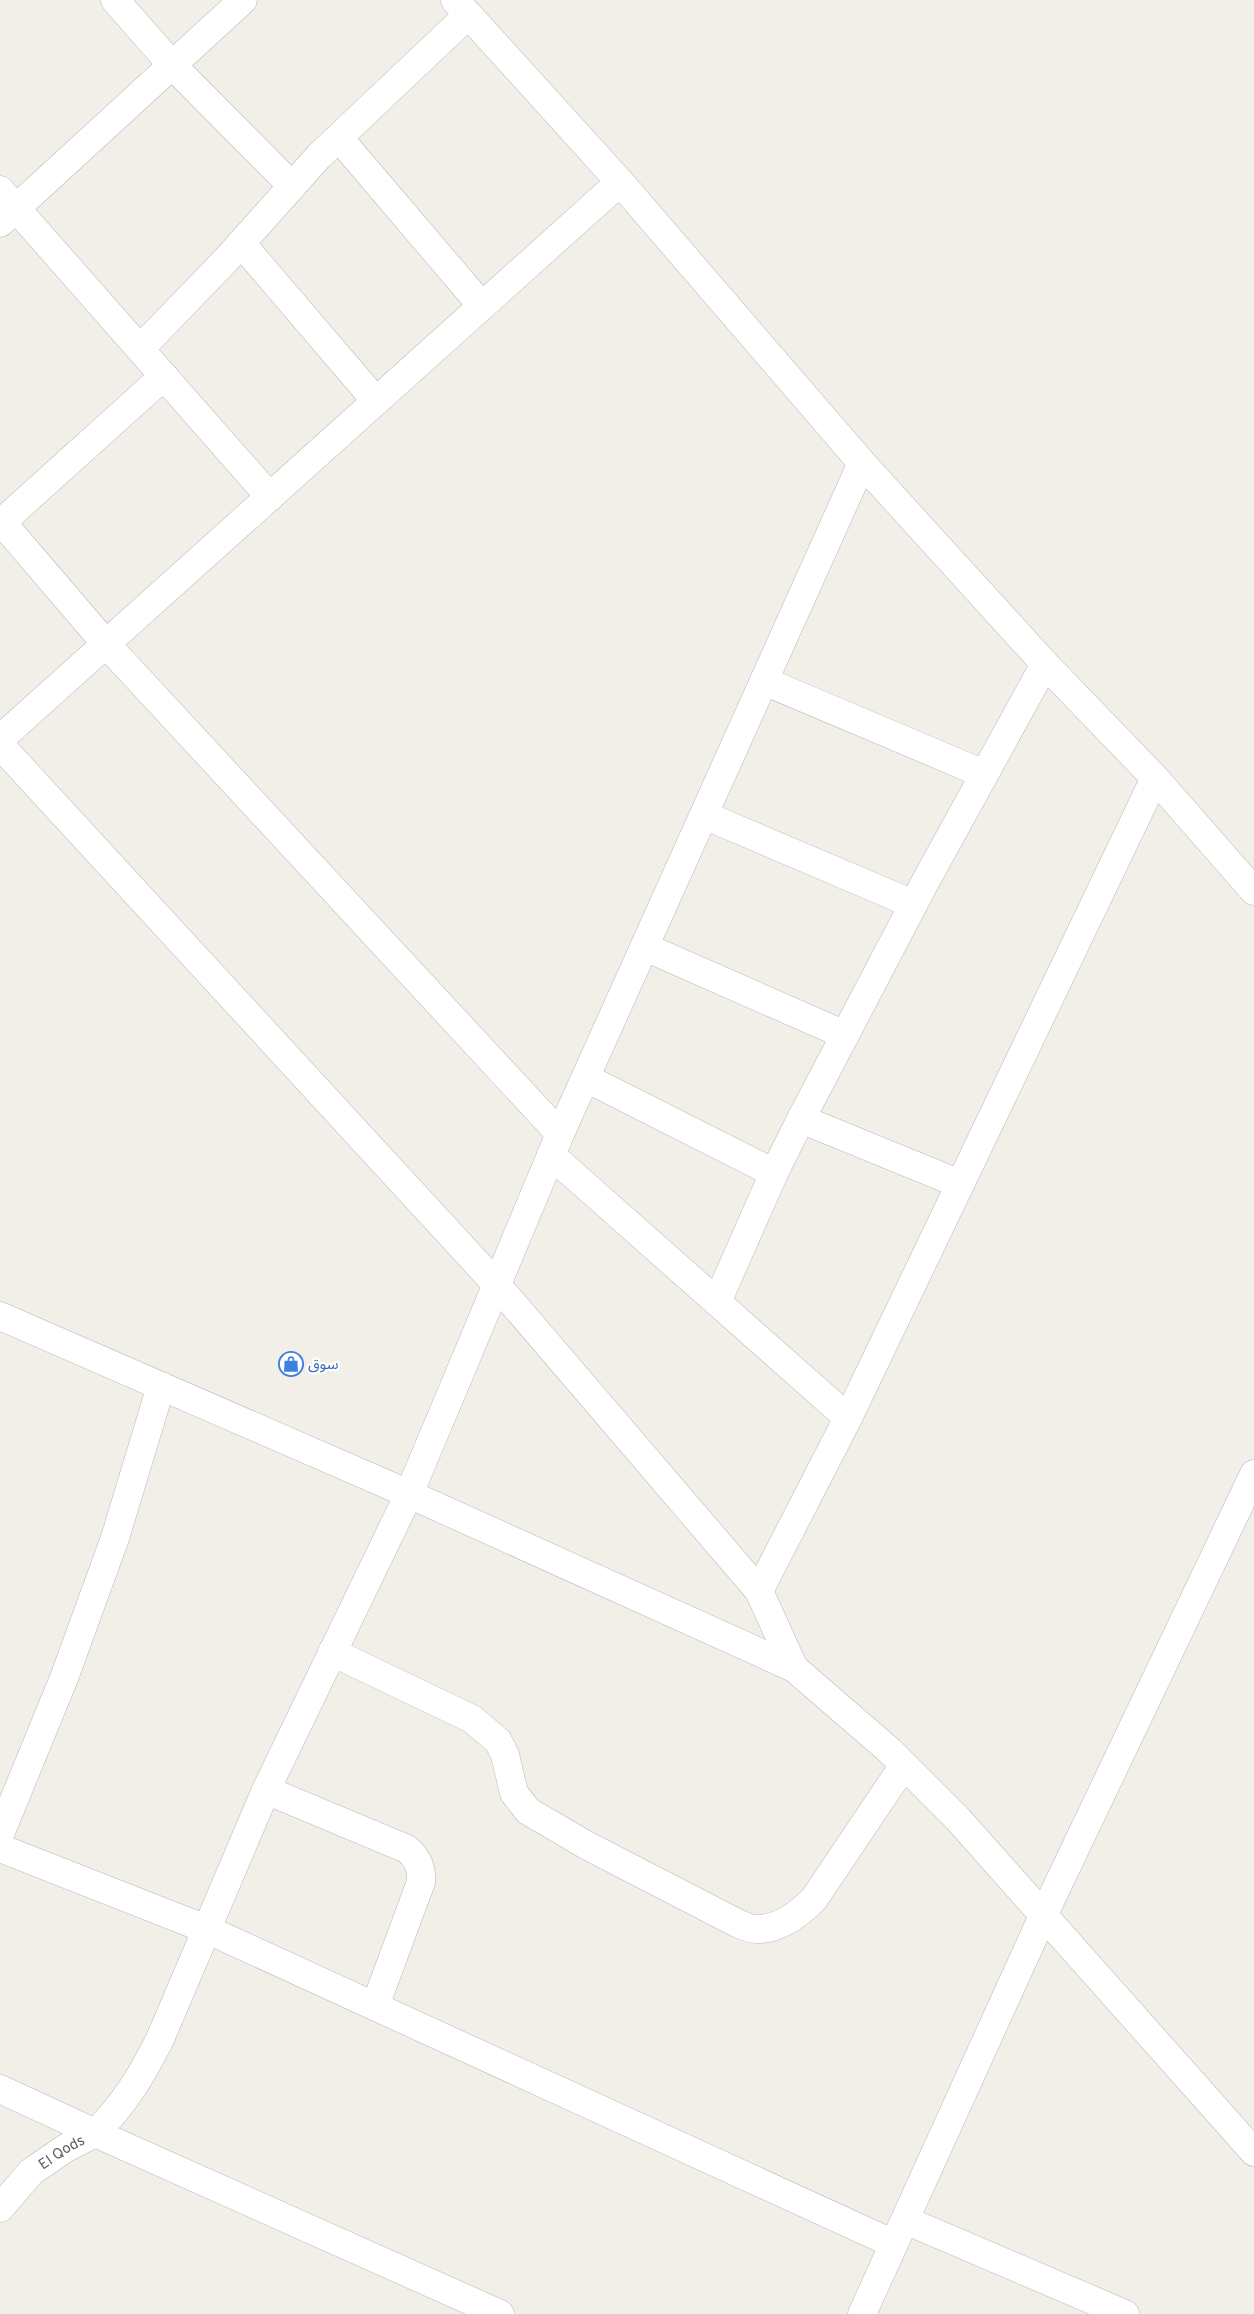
<svg xmlns="http://www.w3.org/2000/svg" width="1254" height="2314" font-family="Overpass,'Noto Sans Arabic',sans-serif">
  <style>
    .lines { fill: none; stroke-linecap: round; stroke-linejoin: round }
    .minor-casing { stroke: #b5b8bc; stroke-width: 29 }
    .tertiary-casing { stroke: #b5b8bc; stroke-width: 29 }
    .minor { stroke: #fff; stroke-width: 28 }
    .tertiary { stroke: #fff; stroke-width: 28 }
    .labels { text-anchor: middle; stroke-width: 4.5; stroke-linejoin: round; paint-order: stroke }
    .shop-label { font-size: 15px; fill: #366cbe; stroke: #fff; text-anchor: start }
    .street-label { font-size: 15px; fill: #5f6368; stroke: #fff }
  </style>
  <rect width="100%" height="100%" fill="#f1efe8"/>
  <g class="lines">
    <defs>
      <g id="minor">
        <path d="M115,0L172,65L292,186"/>
        <path d="M455,0L620,182L862,463L1045,664L1155,778L1254,891"/>
        <path d="M339,138L482,306"/>
        <path d="M0,190L270,497"/>
        <path d="M0,223L243,0"/>
        <path d="M241,243L376,401"/>
        <path d="M140,349L226,260L319,156L468,15"/>
        <path d="M0,520L106,644L560,1134"/>
        <path d="M2,522L164,376"/>
        <path d="M764,681L984,774"/>
        <path d="M0,739L620,182"/>
        <path d="M0,745L497,1285L759,1591L794,1668"/>
        <path d="M704,815L913,904"/>
        <path d="M645,947L845,1035"/>
        <path d="M586,1078L774,1173"/>
        <path d="M801,1119L960,1184"/>
        <path d="M551,1155L848,1418"/>
        <path d="M717,1302L774,1173L801,1119L923,886L1045,664"/>
        <path d="M0,1316L409,1494L794,1668L890,1751L957,1818L1254,2152"/>
        <path d="M759,1591L848,1418L1155,778"/>
        <path d="M332,1652L472,1719L498,1741L505,1755L514,1793L528,1811L586,1845L737,1923C742,1925 750,1929 756,1929C779,1930 799,1914 814,1899L904,1765"/>
        <path d="M266,1790L407,1849C418,1858 422,1868 421,1882L375,2006"/>
        <path d="M0,1834L64,1678L115,1538L161,1386"/>
        <path d="M0,1848L206,1929L894,2244"/>
        <path d="M905,2220L1125,2314"/>
        <path d="M500,2314L95,2133C124,2105 142,2075 160,2039L266,1790L409,1494L560,1134L862,463"/>
        <path d="M862,2314L1043,1916L1254,1474"/>
      </g>
      <g id="tertiary">
        <path d="M0,2089L95,2133"/>
        <path id="s1" d="M0,2208L31,2172L66,2148L95,2133"/>
      </g>
    </defs>
    <use href="#minor" class="minor-casing"/>
    <use href="#tertiary" class="tertiary-casing"/>
    <use href="#minor" class="minor"/>
    <use href="#tertiary" class="tertiary"/>
  </g>
  <defs>
    <symbol id="shop-ring" viewBox="-11 -11 22 22"><circle r="9.5" fill="#fff" stroke="#3f7fe0" stroke-width="1.5"/><path d="M-5-2.5h2.3a2.7 3.5 0 0 1 5.4 0H5L5.5 6h-11ZM-1.5-2.5h3a1.5 2.3 0 0 0-3 0Z" fill="#3f7fe0"/></symbol>
  </defs>
  <g fill-rule="evenodd">
    <use href="#shop-ring" x="277" y="1350" width="28" height="28"/>
  </g>
  <g class="labels">
    <g class="shop-label">
      <text x="308" y="1369">سوق</text>
    </g>
    <g class="street-label">
      <text dy="5" stroke="none"><textPath href="#s1" startOffset="84">El Qods</textPath></text>
    </g>
  </g>
</svg>
